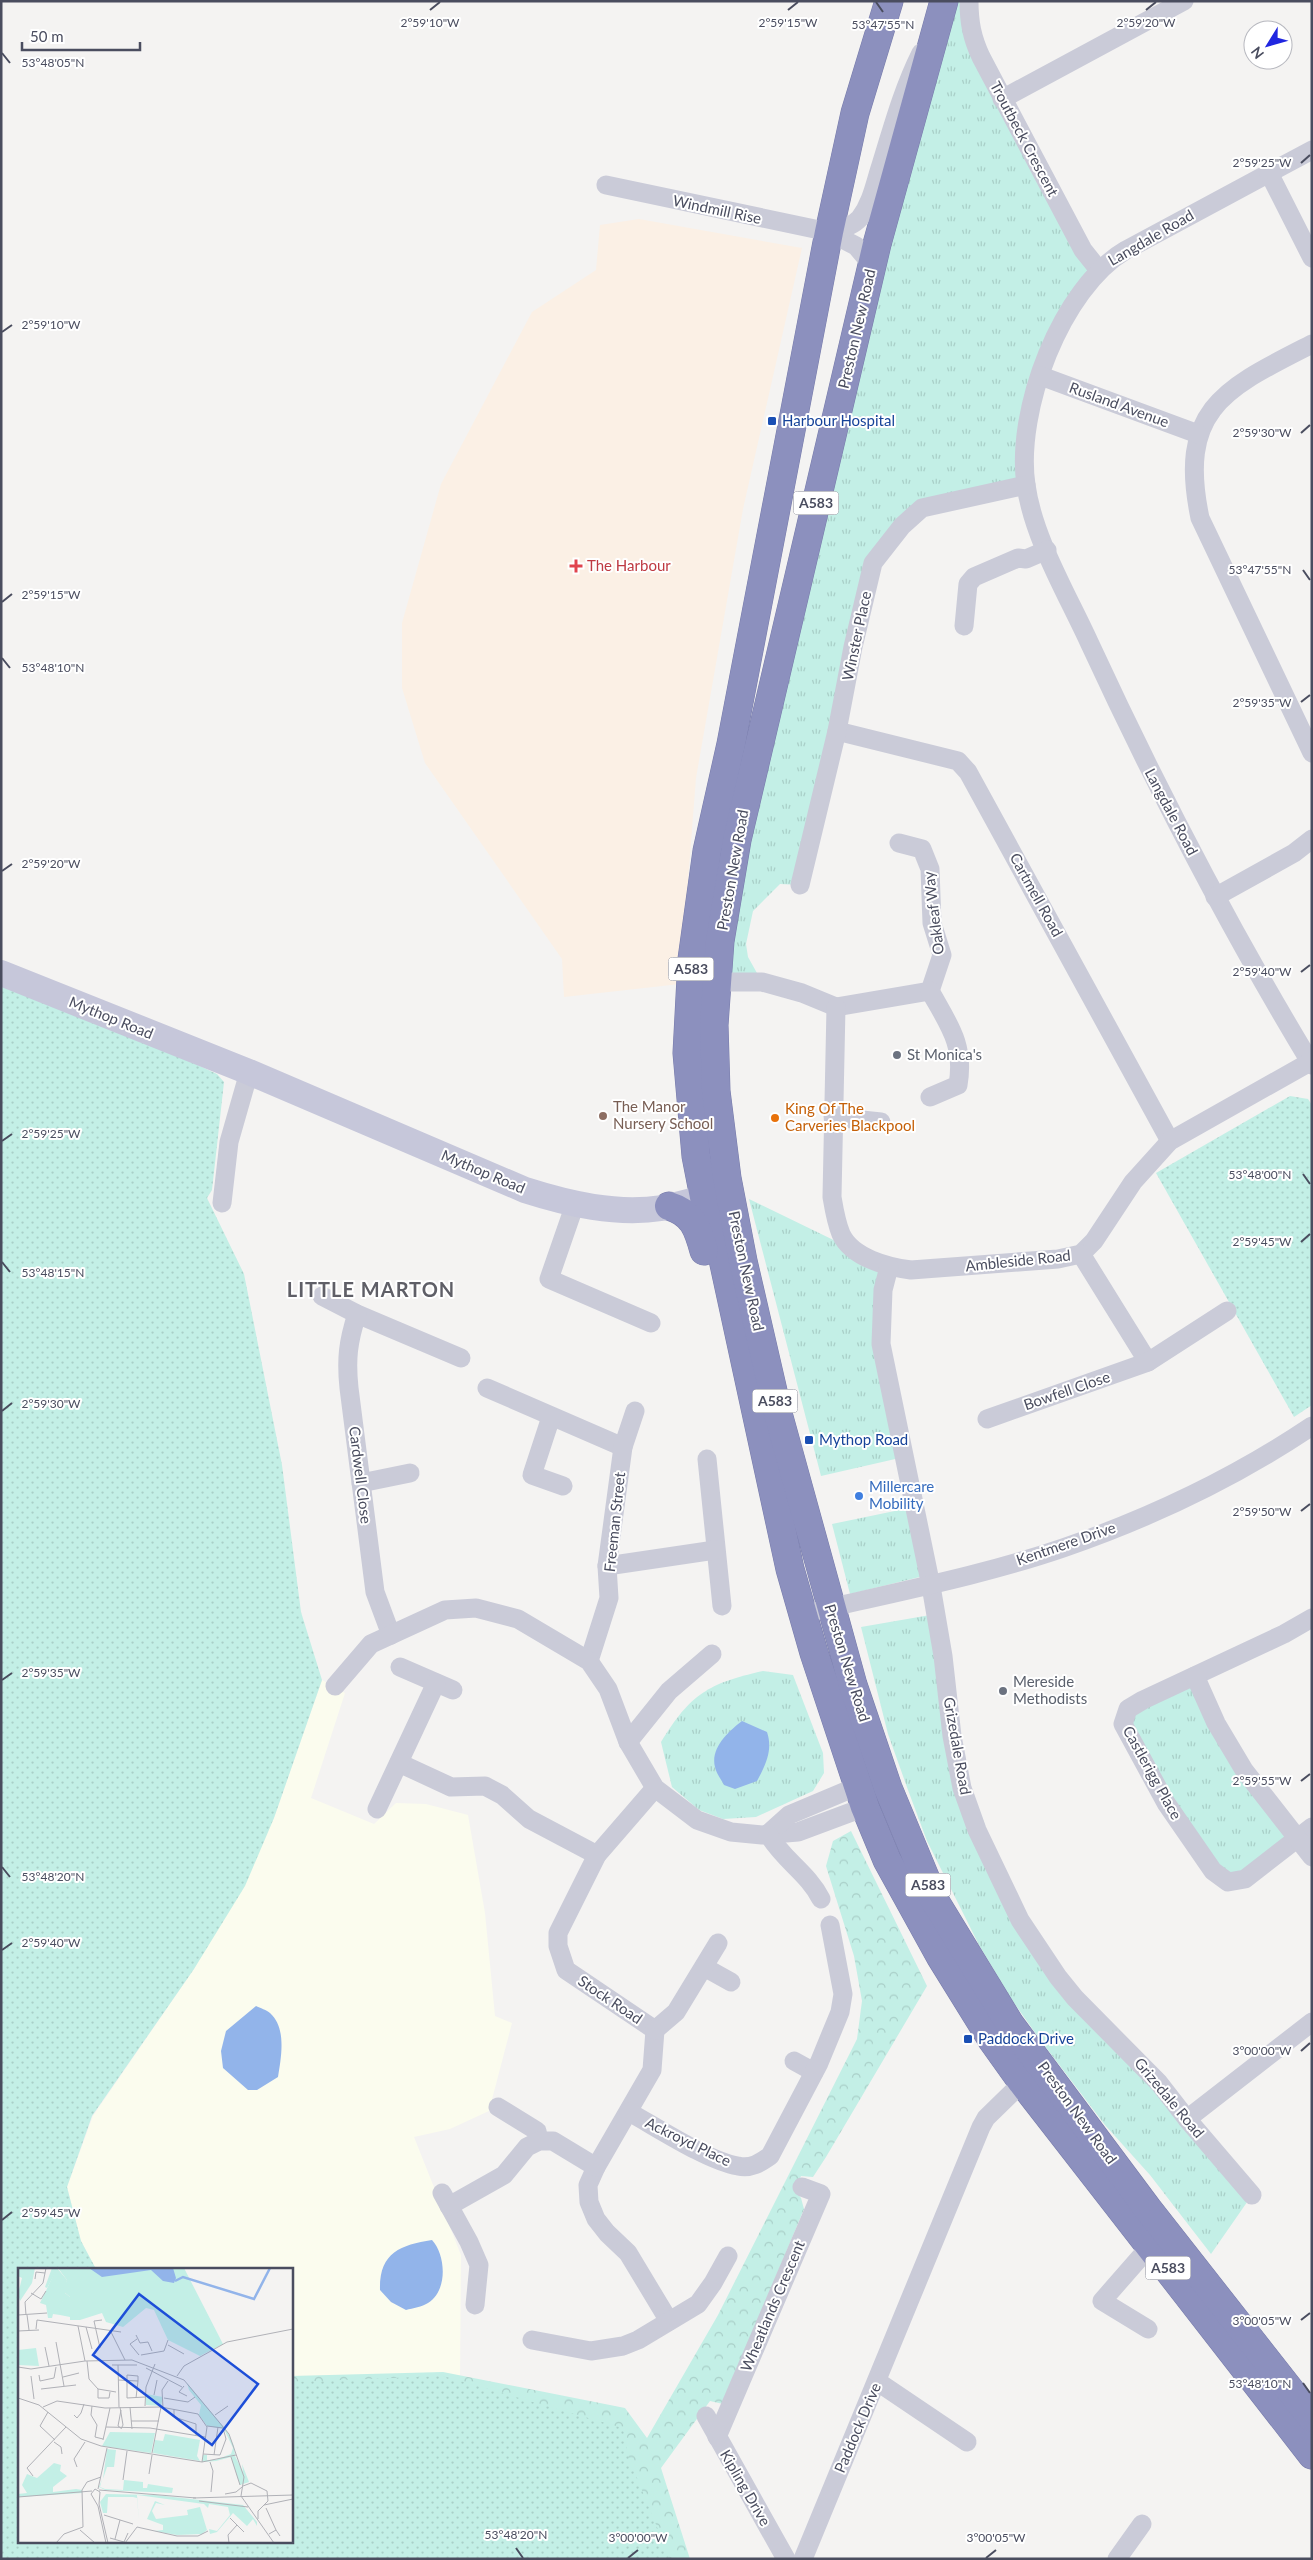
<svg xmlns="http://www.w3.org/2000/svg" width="1313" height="2560" font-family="Lato,sans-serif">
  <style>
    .commercial { fill: #fbfcee }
    .medical { fill: #fbf0e5 }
    .grass { fill: url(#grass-tufts) }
    .forest { fill: url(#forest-crowns) }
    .park { fill: url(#park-dots) }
    .water { fill: #92b4ea }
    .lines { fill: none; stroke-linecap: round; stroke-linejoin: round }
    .highway-casing { stroke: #777baa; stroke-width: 29 }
    .street { stroke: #cacbd8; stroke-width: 19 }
    .secondary { stroke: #c6c7da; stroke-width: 26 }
    .highway { stroke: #8c90be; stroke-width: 28 }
    .ticks { fill: none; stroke: #4a4d5f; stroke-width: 2 }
    .transit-dot { fill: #1a4fb4; stroke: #fff; stroke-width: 2 }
    .health-dot { fill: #e0444e; stroke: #fff; stroke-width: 2 }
    .worship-dot { fill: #6b7280; stroke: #fff; stroke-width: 2 }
    .education-dot { fill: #8d6e63; stroke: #fff; stroke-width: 2 }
    .food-dot { fill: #e8710a; stroke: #fff; stroke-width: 2 }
    .shop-dot { fill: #3f7fe0; stroke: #fff; stroke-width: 2 }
    .labels { text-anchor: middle; stroke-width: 4; stroke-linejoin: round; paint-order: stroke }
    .shield { fill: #fff; stroke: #80828f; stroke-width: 1 }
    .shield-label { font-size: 14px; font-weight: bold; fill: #4a4d5f }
    .street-label { font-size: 15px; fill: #4a4d5f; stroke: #fff }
    .transit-label { font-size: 15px; fill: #164399; stroke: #fff; text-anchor: start }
    .health-label { font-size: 15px; fill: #be3a42; stroke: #fff; text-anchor: start }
    .worship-label { font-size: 15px; fill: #5b616d; stroke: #fff; text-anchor: start }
    .education-label { font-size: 15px; fill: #785e54; stroke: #fff; text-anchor: start }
    .food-label { font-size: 15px; fill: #c56008; stroke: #fff; text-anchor: start }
    .shop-label { font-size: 15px; fill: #366cbe; stroke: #fff; text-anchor: start }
    .district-label { font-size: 20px; font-weight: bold; letter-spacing: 1px; fill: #5f5f67; stroke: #fff }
    .inset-river { fill: none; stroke: #92b4ea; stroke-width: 2.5 }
    .inset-road { fill: none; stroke: #b0b1b7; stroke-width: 1 }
    .view { fill: #1d4ed8; fill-opacity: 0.15; stroke: #1d4ed8; stroke-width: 2.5 }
    .inset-edge { fill: none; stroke: #4a4d5f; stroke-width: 2.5 }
    .ticks-label { font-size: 12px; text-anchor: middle; fill: #4a4d5f; stroke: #fff; stroke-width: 4; stroke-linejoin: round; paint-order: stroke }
  </style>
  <defs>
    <pattern id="grass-tufts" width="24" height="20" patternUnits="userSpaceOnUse" patternTransform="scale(1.25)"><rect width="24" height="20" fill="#c3efe6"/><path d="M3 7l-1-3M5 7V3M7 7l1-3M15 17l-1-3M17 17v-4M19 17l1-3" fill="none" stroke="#a9cfc8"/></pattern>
    <pattern id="forest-crowns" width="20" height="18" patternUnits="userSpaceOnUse" patternTransform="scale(1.25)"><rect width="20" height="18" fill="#c3efe6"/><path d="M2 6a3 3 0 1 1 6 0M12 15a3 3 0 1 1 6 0" fill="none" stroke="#a9cfc8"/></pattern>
    <pattern id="park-dots" width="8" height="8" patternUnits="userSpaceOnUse" patternTransform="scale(1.25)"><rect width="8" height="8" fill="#c3efe6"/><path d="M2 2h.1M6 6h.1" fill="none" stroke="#a9cfc8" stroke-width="1.8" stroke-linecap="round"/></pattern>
  </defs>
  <rect width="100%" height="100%" fill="#f4f3f2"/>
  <path class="commercial" d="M322,1680L345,1693L311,1798L374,1824L396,1803L426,1804L468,1815L485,1913L495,2016L512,2023L489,2111L450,2129L414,2137L461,2255L460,2380L291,2383V2269H96L81,2241L67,2187L93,2116L194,1969L274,1818Z"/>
  <path class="medical" d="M639,219L802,248L743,509L696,778L680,984L564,997L562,959L425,763L402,688V623L441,484L532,312L596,270L600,225Z"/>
  <g class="grass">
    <path d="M944,1H963L1099,270L1041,376L1026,485L922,508L873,563L800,885L780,884L753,911L746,944L748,957L762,982H716Z"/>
    <path d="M749,1199L889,1267L883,1290L904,1457L821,1476Z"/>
    <path d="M914,1507L928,1575L850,1594L832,1524Z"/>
    <path d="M936,1614L952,1736L1020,1920L1252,2195L1211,2254L1150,2175L1105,2125L1041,2041L1012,2000L979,1945L927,1841L908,1790L888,1734L861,1627Z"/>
    <path d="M763,1671L793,1675L823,1753L824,1773L813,1791L756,1817L723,1819L699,1810L672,1787L661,1742C690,1694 709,1683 763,1671Z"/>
    <path d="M1195,1676L1297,1838L1228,1882L1123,1724L1128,1709Z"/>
  </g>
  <path class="forest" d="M851,1831L927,1986L826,2157L813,2177L801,2176L795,2191L801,2198L804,2209L723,2404L710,2401L661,2468L690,2559H657L291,2402V2376L443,2372L625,2408L647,2438L718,2315L857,2039L862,2001L854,1956L826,1866L833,1841Z"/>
  <g class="park">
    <path d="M1,973L217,1074L224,1082L212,1190L207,1198L244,1274L282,1465L301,1612L322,1680L274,1818L245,1886L194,1969L92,2116L67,2187L81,2241L96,2269H19V2541H291V2382L443,2376L623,2428L628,2456L670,2559H1Z"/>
    <path d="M1290,1096L1308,1099L1312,1105V1405L1294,1417L1156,1173Z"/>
  </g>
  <g class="water">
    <path d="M742,1721L767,1732C773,1750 766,1764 757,1781L735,1789L724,1785C721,1779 716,1773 715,1767C710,1748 729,1731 742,1721Z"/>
    <path d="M256,2006C260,2008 267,2010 270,2013C287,2028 281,2058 278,2077L257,2090H248L223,2068L221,2051L226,2031Z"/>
    <path d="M432,2240C446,2255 448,2291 428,2303C422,2307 413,2308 406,2310L391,2302L380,2290C379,2253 400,2245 432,2240Z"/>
  </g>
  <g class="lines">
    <defs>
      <g id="highway">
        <path d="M889,1L855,113L829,232L731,744L707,851L692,959L687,1053L696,1156L704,1197L722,1255L790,1569L814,1653L865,1807L887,1860L940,1956L992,2040L1022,2082L1312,2455"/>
        <path d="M944,1L877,244L737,840L720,941L714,1025L716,1091L727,1178L743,1261L779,1417L853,1685L888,1788L935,1901L1010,2024L1148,2209L1312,2418"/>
        <path d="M669,1206C693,1213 698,1229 704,1251"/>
      </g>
    </defs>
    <use href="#highway" class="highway-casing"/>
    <g class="street">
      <path d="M969,1C969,22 972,38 981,57L1083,250L1099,270"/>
      <path d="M1002,99L1184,1"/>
      <path d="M1312,150L1126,250C1061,288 1015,411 1026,485C1033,537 1067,594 1089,642C1156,787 1229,928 1312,1065"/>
      <path d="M1269,173L1312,258"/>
      <path d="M606,185L829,232L856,246L872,265"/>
      <path d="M829,232C840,230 852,227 860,218C872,202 875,183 881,165C893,126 903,89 921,53"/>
      <path d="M1312,344C1226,388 1177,408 1200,518L1312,753"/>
      <path d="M1041,376L1198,434"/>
      <path d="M964,626L968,584L974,577L1018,558L1026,559L1047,550"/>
      <path d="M837,731L958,761L968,772L1170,1141"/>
      <path d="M800,885L837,731L853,647L873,563L902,526L922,508L1026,485"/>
      <path d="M1215,897L1294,853L1312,839"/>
      <path d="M716,982H762L802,993L836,1007L930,991L942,955L932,923L930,869L922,849L899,843"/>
      <path d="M930,991C949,1025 965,1045 958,1085L930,1097"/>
      <path d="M836,1007L832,1197C834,1209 836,1222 841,1234C852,1258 888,1267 911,1270L1058,1259L1081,1254L1094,1241L1133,1182L1170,1141L1310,1062"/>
      <path d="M833,1117L881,1122"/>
      <path d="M222,1203L229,1142L249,1072"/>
      <path d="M575,1204L549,1279L651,1323"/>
      <path d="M1081,1254L1148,1362"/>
      <path d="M889,1267L883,1290L881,1344L931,1586L943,1656L952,1736L962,1788L977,1830L1020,1920L1058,1977L1075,1998L1159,2083L1187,2119L1252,2195"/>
      <path d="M322,1296L357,1314L461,1358"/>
      <path d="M357,1314C348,1342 346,1359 349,1388L375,1592L391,1635"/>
      <path d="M487,1388L623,1447"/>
      <path d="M551,1417L532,1475L563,1486"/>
      <path d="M987,1419L1148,1362L1227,1311"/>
      <path d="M707,1459L722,1606"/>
      <path d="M361,1483L410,1473"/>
      <path d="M607,1566L715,1550"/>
      <path d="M820,1610C901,1591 984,1575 1063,1548C1150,1518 1236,1477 1312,1426"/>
      <path d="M1312,1618L1284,1634L1143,1700L1128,1709L1123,1724L1166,1803L1213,1871L1228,1882L1245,1879L1312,1827"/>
      <path d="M589,1661L609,1598L607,1566L623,1447L635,1411"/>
      <path d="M400,1667L453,1690"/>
      <path d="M1195,1676L1216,1723L1244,1770L1312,1857"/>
      <path d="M335,1686L371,1644L445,1610L476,1608L518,1619L589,1661L608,1689L628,1742L655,1788L697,1820L731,1832L762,1835L798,1832L865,1807"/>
      <path d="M628,1742L669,1691L712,1654"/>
      <path d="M399,1763L451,1787L485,1786L502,1795L529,1819L597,1855"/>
      <path d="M655,1788L597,1855L558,1933V1946L566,1970L655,2030L652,2070L596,2167L588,2185L589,2202L596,2219L607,2233L628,2253L669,2321"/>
      <path d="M377,1809L436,1683"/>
      <path d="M768,1834L789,1815L858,1786"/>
      <path d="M768,1834C783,1860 808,1873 821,1899"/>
      <path d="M704,1967L731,1982"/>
      <path d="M655,2030L676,2012L718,1943"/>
      <path d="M794,2061L814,2072"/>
      <path d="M498,2107L537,2131L539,2141"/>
      <path d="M629,2112C658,2128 708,2161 738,2166C751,2169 760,2163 770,2156L819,2063L840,2012L843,1994L830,1925"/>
      <path d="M1187,2119L1312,2022"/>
      <path d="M442,2193L469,2242L479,2265L475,2305"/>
      <path d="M449,2206L504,2175L527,2147L539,2141H553L596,2167"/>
      <path d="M1148,2329L1102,2301L1151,2245"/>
      <path d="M532,2340L591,2351L623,2346L638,2340L698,2304L713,2283L728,2256"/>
      <path d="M878,2382L967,2442"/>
      <path d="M706,2416L786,2559"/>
      <path d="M717,2437L821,2194L802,2187"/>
      <path d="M803,2559L981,2127L986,2118L1030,2075"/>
      <path d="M1117,2559L1142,2524"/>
    </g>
    <path class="secondary" d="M1,973L249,1072L525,1190C569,1204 616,1215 662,1208C683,1204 704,1197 726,1192"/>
    <use href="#highway" class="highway"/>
  </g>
  <path class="ticks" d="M876,2L883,12M430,10L440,2M788,10L798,2M1146,10L1156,2M2,53L10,63M1301,163L1310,155M2,332L12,325M1301,433L1310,425M1303,570L1310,580M2,602L12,594M2,658L10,668M1301,702L1310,695M2,871L12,864M1301,972L1310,965M2,1141L12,1134M1303,1174L1310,1184M1301,1242L1310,1234M2,1262L10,1272M2,1411L12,1403M1301,1511L1310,1504M2,1680L12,1673M1301,1781L1310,1774M2,1867L10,1877M2,1950L12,1943M1301,2051L1310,2043M2,2220L12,2212M1301,2320L1310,2313M1303,2383L1310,2393M516,2548L523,2558M628,2558L638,2550M986,2558L996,2550"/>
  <g class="transit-dot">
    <rect x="767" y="416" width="10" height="10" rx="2.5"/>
    <rect x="804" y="1435" width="10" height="10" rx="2.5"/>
    <rect x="963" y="2034" width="10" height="10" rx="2.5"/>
  </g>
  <path class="health-dot" d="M573.5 558.5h5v5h5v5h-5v5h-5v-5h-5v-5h5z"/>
  <g class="worship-dot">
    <circle cx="897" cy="1055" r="5"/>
    <circle cx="1003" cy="1691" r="5"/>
  </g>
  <circle class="education-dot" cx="603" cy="1116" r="5"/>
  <circle class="food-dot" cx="775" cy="1118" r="5"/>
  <circle class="shop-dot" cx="859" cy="1496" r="5"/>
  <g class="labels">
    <g class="shield">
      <rect x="793.5" y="491.5" width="45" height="23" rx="4"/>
      <rect x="668.5" y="957.5" width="45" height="23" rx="4"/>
      <rect x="752.5" y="1389.5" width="45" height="23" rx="4"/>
      <rect x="905.5" y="1873.5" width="45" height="23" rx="4"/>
      <rect x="1145.5" y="2256.5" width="45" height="23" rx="4"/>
    </g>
    <g class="shield-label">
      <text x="816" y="508">A583</text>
      <text x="691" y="974">A583</text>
      <text x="775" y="1406">A583</text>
      <text x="928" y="1890">A583</text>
      <text x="1168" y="2273">A583</text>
    </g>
    <g class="street-label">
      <text transform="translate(1024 139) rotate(62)" y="5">Troutbeck Crescent</text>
      <text transform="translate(717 210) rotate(12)" y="5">Windmill Rise</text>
      <text transform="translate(1151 238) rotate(-30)" y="5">Langdale Road</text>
      <text transform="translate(857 329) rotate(-77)" y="5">Preston New Road</text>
      <text transform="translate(1119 405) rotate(20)" y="5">Rusland Avenue</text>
      <text transform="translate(857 636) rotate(-78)" y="5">Winster Place</text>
      <text transform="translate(1171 812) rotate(62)" y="5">Langdale Road</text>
      <text transform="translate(733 870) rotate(-80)" y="5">Preston New Road</text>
      <text transform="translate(1036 895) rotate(61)" y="5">Cartmell Road</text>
      <text transform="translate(934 913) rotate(-97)" y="5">Oakleaf Way</text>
      <text transform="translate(111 1018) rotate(22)" y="5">Mythop Road</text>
      <text transform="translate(483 1172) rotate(23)" y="5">Mythop Road</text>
      <text transform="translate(1018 1261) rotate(-6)" y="5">Ambleside Road</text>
      <text transform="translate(746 1271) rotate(78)" y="5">Preston New Road</text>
      <text transform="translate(1067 1391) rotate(-19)" y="5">Bowfell Close</text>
      <text transform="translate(360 1475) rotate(83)" y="5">Cardwell Close</text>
      <text transform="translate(615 1522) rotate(-84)" y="5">Freeman Street</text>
      <text transform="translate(1066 1544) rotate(-19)" y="5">Kentmere Drive</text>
      <text transform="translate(847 1663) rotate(73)" y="5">Preston New Road</text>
      <text transform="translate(957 1746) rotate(80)" y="5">Grizedale Road</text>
      <text transform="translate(1152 1773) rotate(61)" y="5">Castlerigg Place</text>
      <text transform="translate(610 2000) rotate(34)" y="5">Stock Road</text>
      <text transform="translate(1169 2098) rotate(50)" y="5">Grizedale Road</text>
      <text transform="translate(1077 2113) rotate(54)" y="5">Preston New Road</text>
      <text transform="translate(688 2142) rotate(26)" y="5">Ackroyd Place</text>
      <text transform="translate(773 2306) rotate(-67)" y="5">Wheatlands Crescent</text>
      <text transform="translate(858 2428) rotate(-67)" y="5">Paddock Drive</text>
      <text transform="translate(745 2488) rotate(60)" y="5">Kipling Drive</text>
    </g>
    <g class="transit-label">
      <text x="782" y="426">Harbour Hospital</text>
      <text x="819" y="1445">Mythop Road</text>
      <text x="978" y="2044">Paddock Drive</text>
    </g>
    <g class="health-label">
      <text x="587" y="571">The Harbour</text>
    </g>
    <g class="worship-label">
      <text x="907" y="1060">St Monica's</text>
      <text x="1013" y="1687">Mereside<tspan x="1013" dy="17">Methodists</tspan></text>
    </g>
    <g class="education-label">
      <text x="613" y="1112">The Manor<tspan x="613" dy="17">Nursery School</tspan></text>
    </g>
    <g class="food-label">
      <text x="785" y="1114">King Of The<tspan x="785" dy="17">Carveries Blackpool</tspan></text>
    </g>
    <g class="shop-label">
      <text x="869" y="1492">Millercare<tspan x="869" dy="17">Mobility</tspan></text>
    </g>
    <g class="district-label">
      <text x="371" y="1297">LITTLE MARTON</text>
    </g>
  </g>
  <g transform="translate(18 2268)">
    <rect width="275" height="275" fill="#f4f3f2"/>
    <path d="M39,0L49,12L47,25L53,30L42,35V47L35,46L34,50H30L28,37L22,35ZM169,115L209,163L216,178L217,188L225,204L224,196L231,214L222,217L213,189L198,193L184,194L185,187H189V192H197L213,186L215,180L206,161L189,158L181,147L183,137L171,122ZM89,181L98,182L96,199H89L85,211ZM36,195L43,197L42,203L49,208L35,219V224L58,221L64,222V225L0,229V226L9,225L4,217L9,206L19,210ZM84,211L82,219L87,221L105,222L106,212L125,214V220H129L130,216L155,220L154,225L87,222L81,219ZM137,233L147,237L138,235L134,243L138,251L170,247L169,242L182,239L189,262L184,266L159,267L136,263L145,262V257L129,251Z" fill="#c3efe6"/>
    <path d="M88,226L138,227L225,237L239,254V258L235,251L229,258L215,245L199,264L192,266L191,261L199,263L212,247L210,239L191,236L190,240L186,236L119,227L121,253L119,230L115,229H90L89,245H85L82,234Z" fill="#c3efe6"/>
    <path d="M18,80L21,98L0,97V82Z" fill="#c3efe6"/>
    <path d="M0,0H17L14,15L2,33L0,26L4,10L0,8ZM34,0H166L205,76L182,88L150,72L136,42L128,40L105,59L88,54L84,45L62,52H52V49L42,47L41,35L52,29L45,23L49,12L40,0L29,20L27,19ZM128,126L145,129L143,138L128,137ZM92,164L137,165L133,185L84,178ZM147,166L182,172L179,188L182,193L135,185L137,172L145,173Z" fill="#c3efe6"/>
    <path d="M71,0H155L158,10L156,15L145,13L133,2L84,9Z" fill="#92b4ea"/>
    <path class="inset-river" d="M157,13L165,9L236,31L252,0"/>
    <path class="inset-road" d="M17,11L18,4L27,5M13,25L23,31L28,23M0,47L29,45M8,47L7,34L25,15L28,0M9,47L11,62M60,58L67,93M68,59L74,81M18,61L19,52L103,64M92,62L107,92M0,63L21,62M118,67L122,75L130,74L134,83M119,71L112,76L121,87M38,74L46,118M150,77L166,86M27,79L31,98M82,80L76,53L84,52M123,87L146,83L150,72M69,93L71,111L80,121M94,97H119M100,97L101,139M0,99L13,101L67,93L114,92L166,112L211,166L226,209L223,228L256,275M128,100L164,119M21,107L22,113L36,110L38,99M13,108L16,131M159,108L166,98L209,74L275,61M45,109L61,105M100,112L120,113M120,113V108L109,107V130L127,129M166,118L161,124L169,128M23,121L58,117M80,121V130H91L92,124M80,121L98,124M136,127L139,112M0,130L21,137L63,171L83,178L184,194L218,187M118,130L120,113M146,130L170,134L177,129M74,138L73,147L79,157L77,169L85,171M127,138L128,119L137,96M25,139L39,133L87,140L143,139L180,146L189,159L184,194M102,139L105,157L103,161M112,139L114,161M145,140L144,122L150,113M156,141V149L178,156V167M103,142L100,158L103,160M30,144L22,158L37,172M56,147L59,150L63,145L66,136M197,147L210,138M113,153H141M88,159L132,160L187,169M85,172L92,140M36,174L43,179L44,186M134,185L143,139M185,186L202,187L208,171L205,160L189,158M196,187L200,159M213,189L222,217M192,194L195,203L193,224M59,199L56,191L67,174M131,206L134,187M15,208L9,200L48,159M105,212L109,183M225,218L233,215L249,223L250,233L240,243V251M80,221L89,180M81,222L178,230M207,226L218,224L224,219M0,229L74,223M175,230L275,227M181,233L230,239M246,237L275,231M248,240L258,262M86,247L115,256M212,250L226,264M119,259L159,268H180L190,263M62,262L77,275M251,266L258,262L262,268M92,270L106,274L110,265M97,271L102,252M38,275L46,266L65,259L64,222L69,214L83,209M88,275L80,238L73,226L77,221L82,224L81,236L90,275M107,275L119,259M211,275L210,267L219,257"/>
    <path class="view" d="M121,26L240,116L194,177L75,87Z"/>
    <rect width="275" height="275" class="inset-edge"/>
  </g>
  <g class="ticks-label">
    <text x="430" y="27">2°59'10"W</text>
    <text x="788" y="27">2°59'15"W</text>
    <text x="1146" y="27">2°59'20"W</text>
    <text x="883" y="29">53°47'55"N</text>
    <text x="53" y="67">53°48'05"N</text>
    <text x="1262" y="167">2°59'25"W</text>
    <text x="51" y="329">2°59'10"W</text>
    <text x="1262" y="437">2°59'30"W</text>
    <text x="1260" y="574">53°47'55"N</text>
    <text x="51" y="599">2°59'15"W</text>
    <text x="53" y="672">53°48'10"N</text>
    <text x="1262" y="707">2°59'35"W</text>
    <text x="51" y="868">2°59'20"W</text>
    <text x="1262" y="976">2°59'40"W</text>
    <text x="51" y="1138">2°59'25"W</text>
    <text x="1260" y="1179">53°48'00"N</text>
    <text x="1262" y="1246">2°59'45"W</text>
    <text x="53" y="1277">53°48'15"N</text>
    <text x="51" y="1408">2°59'30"W</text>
    <text x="1262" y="1516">2°59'50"W</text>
    <text x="51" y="1677">2°59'35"W</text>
    <text x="1262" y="1785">2°59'55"W</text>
    <text x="53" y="1881">53°48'20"N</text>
    <text x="51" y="1947">2°59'40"W</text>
    <text x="1262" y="2055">3°00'00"W</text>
    <text x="51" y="2217">2°59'45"W</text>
    <text x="1262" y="2325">3°00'05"W</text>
    <text x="1260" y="2388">53°48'10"N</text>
    <text x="516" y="2539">53°48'20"N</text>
    <text x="638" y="2542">3°00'00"W</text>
    <text x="996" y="2542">3°00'05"W</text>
  </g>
  <rect width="1313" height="2560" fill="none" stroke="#4a4d5f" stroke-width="5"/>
  <g transform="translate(1268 45) rotate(233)"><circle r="24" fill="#ffffff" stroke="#b7b8bf"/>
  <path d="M0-4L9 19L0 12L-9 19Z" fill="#2026e0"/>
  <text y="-8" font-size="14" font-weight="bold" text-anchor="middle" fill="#4a4d5f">N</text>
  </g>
  <path d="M22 42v8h118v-8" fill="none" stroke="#4a4d5f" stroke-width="2.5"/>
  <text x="30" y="42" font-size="15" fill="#4a4d5f" stroke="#ffffff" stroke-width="4" paint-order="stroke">50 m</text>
</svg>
